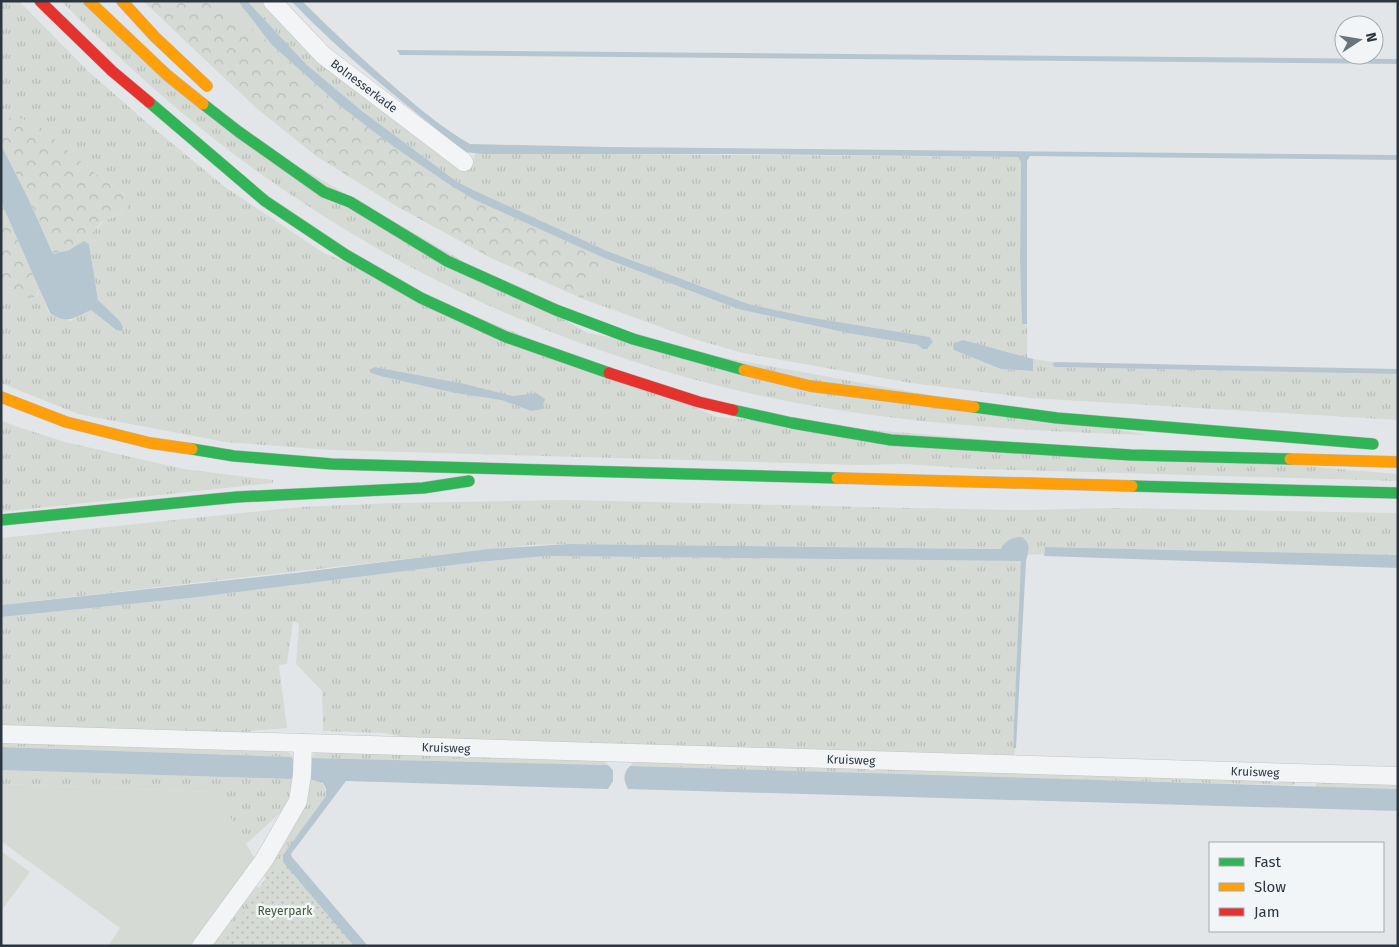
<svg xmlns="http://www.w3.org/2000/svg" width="1399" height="947" font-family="'Fira Sans',sans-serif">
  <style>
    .grass { fill: url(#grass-tufts); fill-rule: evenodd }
    .forest { fill: url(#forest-crowns) }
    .park { fill: url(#park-dots) }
    .pitch { fill: #d5dbd4 }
    .water { fill: #b5c6d0 }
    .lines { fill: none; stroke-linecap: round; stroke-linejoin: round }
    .street-casing { stroke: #c2c4c6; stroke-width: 19 }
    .fast-casing { stroke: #b6b9bc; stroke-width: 12 }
    .slow-casing { stroke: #b6b9bc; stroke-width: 12 }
    .jam-casing { stroke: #b6b9bc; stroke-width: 12 }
    .street { stroke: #f3f4f5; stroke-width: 18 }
    .fast { stroke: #30b455; stroke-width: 11 }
    .slow { stroke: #ff9f0a; stroke-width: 11 }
    .jam { stroke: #e5322d; stroke-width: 11 }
    .labels { text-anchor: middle; stroke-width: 5; stroke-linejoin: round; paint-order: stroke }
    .street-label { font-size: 12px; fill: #2c3640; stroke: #f2f5f7 }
    .park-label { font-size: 12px; fill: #455a3a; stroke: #f2f5f7 }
  </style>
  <defs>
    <pattern id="grass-tufts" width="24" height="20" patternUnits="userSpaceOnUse" patternTransform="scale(1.25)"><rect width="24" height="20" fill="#d5dbd4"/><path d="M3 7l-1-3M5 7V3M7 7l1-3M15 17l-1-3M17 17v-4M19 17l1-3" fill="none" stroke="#b7bdb7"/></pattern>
    <pattern id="forest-crowns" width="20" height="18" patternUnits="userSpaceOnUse" patternTransform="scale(1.25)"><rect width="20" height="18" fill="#d5dbd4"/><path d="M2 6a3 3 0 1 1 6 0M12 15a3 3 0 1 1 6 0" fill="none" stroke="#b7bdb7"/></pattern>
    <pattern id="park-dots" width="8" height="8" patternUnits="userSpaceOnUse" patternTransform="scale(1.25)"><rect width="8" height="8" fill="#d5dbd4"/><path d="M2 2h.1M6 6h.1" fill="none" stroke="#b7bdb7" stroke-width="1.8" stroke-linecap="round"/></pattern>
  </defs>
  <rect width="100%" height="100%" fill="#e3e6e8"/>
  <g class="grass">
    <path d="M1,1H19L87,70L145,121L225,187L324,253L718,417L1398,474V481L978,469L905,464L858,465L332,450L225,442L78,414L1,383V287C15,295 23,302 38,294L39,288L49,313L70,321L91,310L115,330L119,320L98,300L89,244L84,241L104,221L122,213L130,198L97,175L40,127L4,120L1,125ZM375,367L465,384L513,396L536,393L531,411L501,400L455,393L384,377Z"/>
    <path d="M61,1H81L200,110L588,333L1148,435C1017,431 885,423 757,395C571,354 396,274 243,161C178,113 118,58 61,1Z"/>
    <path d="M218,1H238L271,44L220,3Z"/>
    <path d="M247,1H269L437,152L471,169L475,153L1018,157L1021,162L1020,261L1022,323L1027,324V358L1002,351L1001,369L1032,371L1033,359L1055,362L1052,364L1055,367L1398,374V420L1030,398L911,383L743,353L694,339L583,299L604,258L738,309L848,333L919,345L932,339L930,337L808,317L748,304L607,251L471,189L456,181L362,111L307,65Z"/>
    <path d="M1,420L15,426L65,442L184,469L273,480V483L1,512Z"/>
    <path d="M567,500L910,508L1025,510L1114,508L1398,513V555L1045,547L1044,554L1027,555C1029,548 1028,541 1022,537L1001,549H984L570,544L529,545L1,605V538L300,507L394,503Z"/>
    <path d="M547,556L1022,561L1013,748H1015L1014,758L414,739L384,733L323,731L322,691L296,664L299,624L293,621L287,664L279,665L287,728L250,731L249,734L1,727V617L190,598L477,562Z"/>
    <path d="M1,741L284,749L292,755L296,762L291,757L1,747Z"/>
    <path d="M321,751L602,759L608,765L311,758L315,753Z"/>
    <path d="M635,760L1294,780L1295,783L1294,785L1013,778L630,766Z"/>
    <path d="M1,770L291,779L296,773L294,795L279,814L246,844L215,792L1,784Z"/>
    <path d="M307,772C317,779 326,783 326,796L283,862L354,946H313L264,876V867Z"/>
    <path d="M1317,781L1398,783V789L1316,787Z"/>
    <path d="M257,887L264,889L249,946H208L251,888Z"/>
  </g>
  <g class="forest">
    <path d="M143,1H218L271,44L339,105L394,147L453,187L477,201L604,258L583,299L491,258L396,206L316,156L255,107Z"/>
    <path d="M16,116L40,127L97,175L130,198C132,213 112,216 102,222C96,226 94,233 89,237C79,247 66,251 53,254L28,198L1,145V125L4,120Z"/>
    <path d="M1,202L39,288C36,308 12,294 1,287Z"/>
  </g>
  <path class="park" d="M291,865L360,946H221L269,873Z"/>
  <g class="pitch">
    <path d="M1,784L215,792L255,859L191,946H108L120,928L1,841Z"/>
    <path d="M1,851L30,872L1,911Z"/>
  </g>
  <g class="water">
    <path d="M238,1H247L307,65L362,111L456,181L471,189L607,251L748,304L808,317L930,337L933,342L927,349H922L919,345L848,333L738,309L604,258L477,201L453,187L394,147L339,105L271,44Z"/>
    <path d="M291,1H302C333,32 365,62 399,91C421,110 444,129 470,144L607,147L1398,155V160L1030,156L1027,161V324H1022L1020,261L1021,162L1018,157L736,154H483L465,152C405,104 345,57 291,1Z"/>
    <path d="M397,50L1398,59V64L400,55Z"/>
    <path d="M1,145L28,198L53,254L69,250L84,241L89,244L98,300L119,320L123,327L122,331L116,330L91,310C74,318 67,325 50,313L1,202Z"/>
    <path d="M963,340L1033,359V371L1001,369L954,350L953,347L955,343Z"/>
    <path d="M1055,362L1398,369V374L1055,367L1052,364Z"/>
    <path d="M375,367L465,384L513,396L536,393L545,399L542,409L531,411L501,400L455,393L384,377L371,373L369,370Z"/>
    <path d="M1022,537C1032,544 1028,551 1026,561L1016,748H1013L1021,561L547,556L477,562L190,598L1,617V605L295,573L489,549L570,544L984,549H1001C1005,540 1013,537 1022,537Z"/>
    <path d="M1045,547L1398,555V568L1044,556Z"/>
    <path d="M1,747L291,757L296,762H307L311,758L608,765L613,770V781L608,789L346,781L291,854L292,857L368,946H354L283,862V855L326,796V789L323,783L312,780L307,772L296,773L291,779L1,770Z"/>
    <path d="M630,766L1398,789V811L628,789C623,780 623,773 630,766Z"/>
  </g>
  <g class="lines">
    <defs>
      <g id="street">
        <path d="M272,1L323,55L464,162"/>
        <path d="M1,734L1398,776"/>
        <path d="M201,946L264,860L298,801L302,775L303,743"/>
      </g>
      <g id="fast">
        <path d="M149,102L265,201L346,255L421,298L506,337L609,373"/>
        <path d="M203,104L239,132L324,192L350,202L447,261L556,310L633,339L744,370"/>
        <path d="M974,407L1057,418L1373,444"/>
        <path d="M733,410L792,423L891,440L1131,455L1290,459"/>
        <path d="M192,449L234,456L332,464L837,478"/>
        <path d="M1132,486L1398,493"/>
        <path d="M1,520L237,497L423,488L469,481"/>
      </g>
      <g id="slow">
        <path d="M89,1L167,75L203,104"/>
        <path d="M122,1L155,37L207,86"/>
        <path d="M744,370L810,386L974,407"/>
        <path d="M1,397L66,422L150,443L192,449"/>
        <path d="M1290,459L1398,462"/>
        <path d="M837,478L1132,486"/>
      </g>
      <g id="jam">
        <path d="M40,1L112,71L149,102"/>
        <path d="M609,373L699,402L733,410"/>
      </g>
    </defs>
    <use href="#street" class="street-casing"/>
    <use href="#fast" class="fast-casing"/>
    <use href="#slow" class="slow-casing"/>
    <use href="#jam" class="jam-casing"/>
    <use href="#street" class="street"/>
    <use href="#fast" class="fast"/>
    <use href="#slow" class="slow"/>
    <use href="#jam" class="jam"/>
  </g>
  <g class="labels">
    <g class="street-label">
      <text transform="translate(364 86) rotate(37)" y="4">Bolnesserkade</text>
      <text transform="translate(446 748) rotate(2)" y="4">Kruisweg</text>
      <text transform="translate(851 760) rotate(2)" y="4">Kruisweg</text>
      <text transform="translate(1255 772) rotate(2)" y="4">Kruisweg</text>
    </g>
    <g class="park-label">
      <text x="285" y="915">Reyerpark</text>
    </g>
  </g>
  <rect width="1399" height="947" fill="none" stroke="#2c3640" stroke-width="5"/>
  <rect x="1209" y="842" width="175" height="90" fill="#f2f5f7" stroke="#a3a9ae"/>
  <rect x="1219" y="858" width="25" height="8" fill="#30b455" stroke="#a3a9ae"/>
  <text x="1254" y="867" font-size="15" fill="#2c3640">Fast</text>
  <rect x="1219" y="883" width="25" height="8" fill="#ff9f0a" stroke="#a3a9ae"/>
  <text x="1254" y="892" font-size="15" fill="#2c3640">Slow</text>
  <rect x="1219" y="908" width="25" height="8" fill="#e5322d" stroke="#a3a9ae"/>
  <text x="1254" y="917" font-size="15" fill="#2c3640">Jam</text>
  <g transform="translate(1359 40) rotate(78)"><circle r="24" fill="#f2f5f7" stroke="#a3a9ae"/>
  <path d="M0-4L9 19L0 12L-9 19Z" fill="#6c747b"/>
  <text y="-8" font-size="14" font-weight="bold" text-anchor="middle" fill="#2c3640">N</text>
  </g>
</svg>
